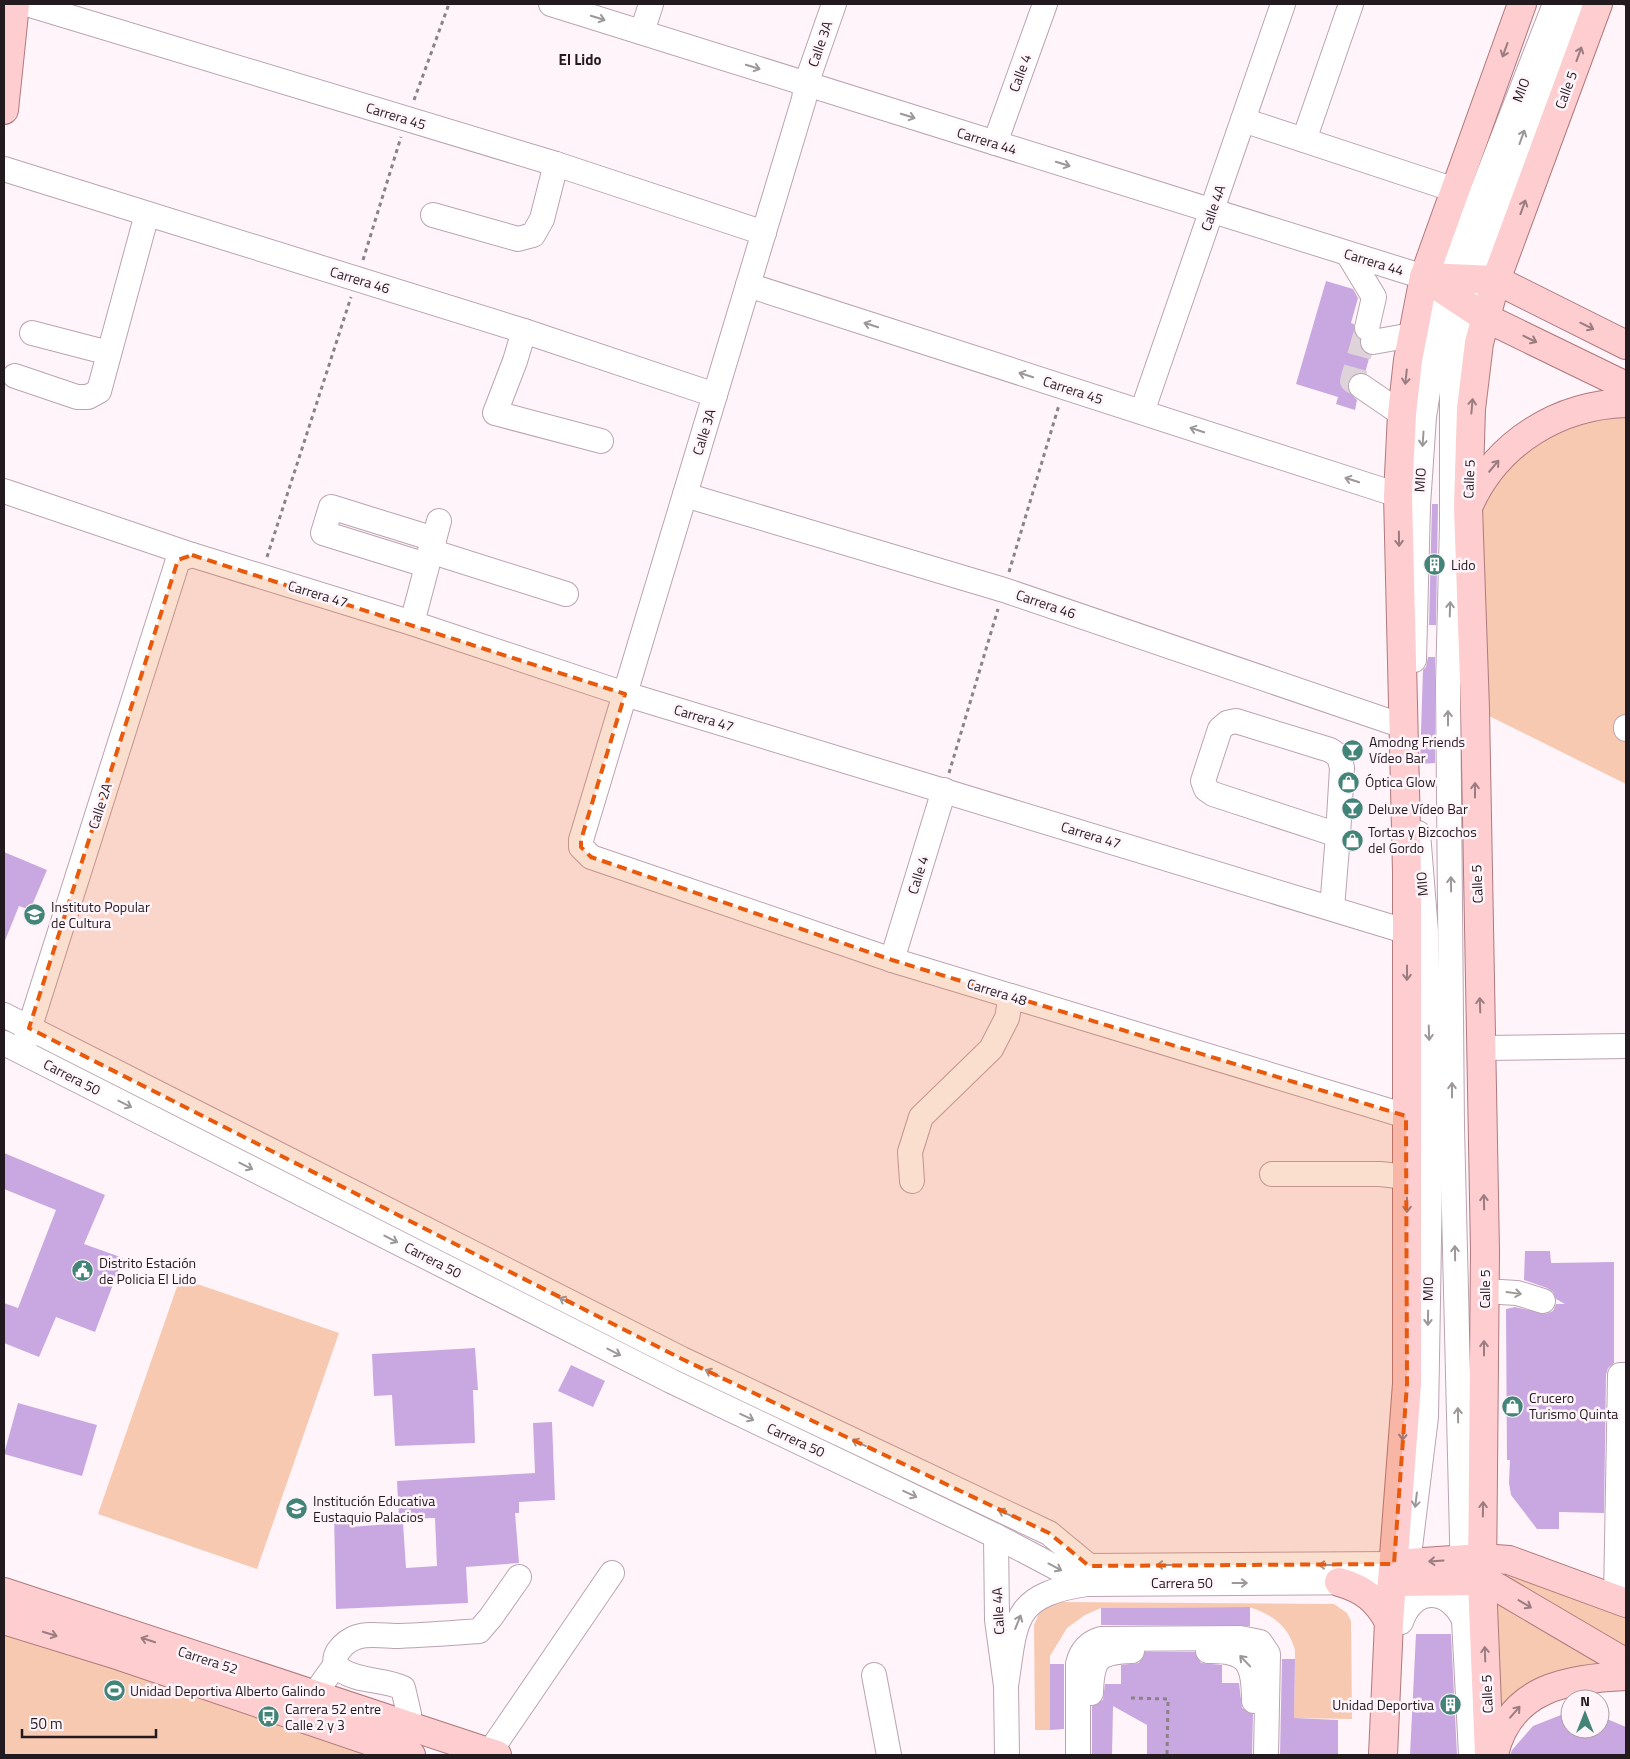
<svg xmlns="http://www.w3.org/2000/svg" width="1630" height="1759" font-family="'Titillium Web',sans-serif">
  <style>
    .green { fill: #f7c9b1 }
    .building { fill: #c9a7e1 }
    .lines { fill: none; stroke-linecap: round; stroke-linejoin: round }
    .minor-tunnel { stroke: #ded3d9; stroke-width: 24; stroke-dasharray: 24 12; stroke-linecap: butt }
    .minor-casing { stroke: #bba3b0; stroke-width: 26 }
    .major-casing { stroke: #af797d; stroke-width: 30 }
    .path { stroke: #8b8187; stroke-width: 3; stroke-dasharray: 4 4; stroke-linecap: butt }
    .minor { stroke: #fff; stroke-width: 24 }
    .major { stroke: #fdcdcf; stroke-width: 28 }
    .oneway { stroke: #9c989a }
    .oneway2 { stroke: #9b7c80 }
    .marked { fill: #e8590c; fill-opacity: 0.2; stroke: #e8590c; stroke-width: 4; stroke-dasharray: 10 6; stroke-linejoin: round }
    .labels { text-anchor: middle; stroke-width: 5; stroke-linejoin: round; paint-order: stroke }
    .street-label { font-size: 14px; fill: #231a1f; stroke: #fff4fa }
    .poi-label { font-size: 14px; fill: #231a1f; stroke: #fff4fa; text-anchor: start }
    .neighbourhood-label { font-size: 15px; font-weight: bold; fill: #231a1f; stroke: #fff4fa }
  </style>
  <rect width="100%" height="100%" fill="#fff4fa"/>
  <g class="green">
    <path d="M1626,403V784L1475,709L1477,489L1507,451Z"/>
    <path d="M180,1278L339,1333L257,1569L98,1514Z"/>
    <path d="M1495,1558L1626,1603V1676L1571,1682L1499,1737Z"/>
    <path d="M1056,1602L1334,1604L1347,1613L1351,1621L1352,1719L1294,1718L1295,1650C1288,1625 1273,1615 1249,1607L1101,1608L1085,1615L1067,1628L1050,1656V1730H1035L1034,1625L1040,1611Z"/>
    <path d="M4,1620L411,1755H4Z"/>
  </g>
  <g class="building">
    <path d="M1326,281L1353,289L1358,298L1351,323L1354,324V333L1360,339L1362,350L1370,355L1365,373L1355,374L1347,384L1349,392L1357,400L1355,410L1336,404L1338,397L1296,384Z"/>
    <path d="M1432,504H1438L1436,625H1429Z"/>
    <path d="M1428,657H1435V763L1420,764L1423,670L1426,667Z"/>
    <path d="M4,852L47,870L30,910L19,906L4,943Z"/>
    <path d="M4,1153L105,1195L84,1244L123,1258L95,1332L56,1317L39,1357L4,1343V1303L18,1308L56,1210L4,1189Z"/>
    <path d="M1525,1251H1550L1551,1263L1614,1262V1363L1608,1368L1606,1375L1604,1513L1559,1512V1529H1537L1511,1495L1509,1483L1510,1460H1507L1506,1309L1515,1307L1546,1314L1553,1311L1556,1304H1565L1556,1299L1553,1292L1547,1288L1524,1280Z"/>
    <path d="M475,1348L478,1390H473L475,1443L395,1446L392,1395L374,1396L372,1354Z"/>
    <path d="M571,1365L605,1381L593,1407L558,1391Z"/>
    <path d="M18,1403L97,1425L82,1476L4,1454Z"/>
    <path d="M552,1422L555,1500L519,1502V1513H515L519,1563L466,1567L468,1603L336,1609L334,1514L350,1513V1527L403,1523L406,1568L437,1566L435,1518L399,1519L397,1481L535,1473L533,1423Z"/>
    <path d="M1250,1607V1626L1101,1625V1608Z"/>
    <path d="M1416,1634H1451L1457,1755H1410Z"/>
    <path d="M1145,1652H1195L1201,1663L1222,1665V1683H1239L1242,1708L1253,1714L1252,1755H1147V1725L1113,1706L1112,1755H1092V1706L1103,1700L1105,1684H1121V1665L1139,1663Z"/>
    <path d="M1282,1659H1295L1294,1718L1338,1720V1755H1280Z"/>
    <path d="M1050,1664H1064V1729L1050,1730Z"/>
    <path d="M1561,1715H1570V1729H1600V1716L1626,1727V1755H1510L1512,1750L1533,1726Z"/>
  </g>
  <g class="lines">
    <path class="minor-tunnel" d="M1361,386L1352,381L1367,328"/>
    <defs>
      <g id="minor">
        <path d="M27,4L556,164L764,233"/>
        <path d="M551,4L1424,277"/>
        <path d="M834,4L806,84L804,99L581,840V847L591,857L892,960L1406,1116"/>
        <path d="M642,32L651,4"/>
        <path d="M1243,120L1455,190"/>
        <path d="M1304,140L1351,4"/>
        <path d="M995,143L1045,4"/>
        <path d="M4,169L524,331L715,395"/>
        <path d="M433,215L518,239L533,235L542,219L556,164"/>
        <path d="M1348,254L1374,297L1367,328"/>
        <path d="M748,285L1398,495"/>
        <path d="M524,331L515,361L495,413L601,441"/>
        <path d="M32,333L109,353"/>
        <path d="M1373,342L1412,335"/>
        <path d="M15,376L77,397H88L99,391L147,214"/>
        <path d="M1361,386L1402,414"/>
        <path d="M1142,412L1283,4"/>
        <path d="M4,491L192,555L412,623L625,694L1408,932"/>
        <path d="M685,495L1004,590L1403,726"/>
        <path d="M430,551L566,594"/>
        <path d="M426,565L323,533L331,507L434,539"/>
        <path d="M412,623L439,521"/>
        <path d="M1414,660L1418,505L1424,417L1439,321L1461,245L1555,4"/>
        <path d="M1236,721L1330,750L1339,756L1342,768L1338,835L1213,794L1206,789L1203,781L1220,729L1227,723Z"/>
        <path d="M1626,727V729"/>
        <path d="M1332,908L1338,835"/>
        <path d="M892,960L944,790"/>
        <path d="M4,1015L682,1359L1049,1533L1089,1566L1394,1564"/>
        <path d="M25,1042L178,560L192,555"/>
        <path d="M4,1043L671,1381L996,1536L1087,1584"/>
        <path d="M1481,1048L1626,1046"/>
        <path d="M1272,1174H1380L1407,1177"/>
        <path d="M912,1181L910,1152L921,1117L991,1049L1007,1018L1011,996"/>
        <path d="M1484,1291L1517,1293L1543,1301"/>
        <path d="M996,1536L997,1620L1006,1686L1007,1755"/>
        <path d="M1406,1580L1426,1417L1431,1122L1426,932L1418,833"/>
        <path d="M1616,1599L1620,1375H1626"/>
        <path d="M1401,1622C1413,1586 1449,1587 1464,1620"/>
        <path d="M1208,1651C1248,1650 1254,1663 1254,1701"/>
        <path d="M874,1675L889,1755"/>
        <path d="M1006,1686C1016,1621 1011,1595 1087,1584L1392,1582"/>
        <path d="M1091,1693C1092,1659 1097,1652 1132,1651"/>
        <path d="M318,1696L321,1685L336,1664"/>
        <path d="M406,1726L409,1714L403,1688C384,1679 359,1682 341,1670C326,1659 344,1641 357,1637C368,1633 386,1636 399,1636C426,1635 452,1633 479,1631L491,1617L519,1577"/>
        <path d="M489,1753L612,1573"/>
        <path d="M1078,1755V1664C1081,1651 1088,1643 1101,1639L1240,1638L1260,1642L1268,1654L1266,1755"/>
        <path d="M1471,1755L1464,1620L1452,1127L1448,684L1452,525V383L1457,331L1471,279L1571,4"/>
      </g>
      <g id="major">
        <path d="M4,110L15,4"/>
        <path d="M1424,277L1486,318L1626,386"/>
        <path d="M1425,277L1496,280L1626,345"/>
        <path d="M1470,503C1498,442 1559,405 1626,403"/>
        <path d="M1394,1564L1482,1558L1509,1560L1626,1603"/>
        <path d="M1339,1582C1364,1589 1377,1600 1389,1622"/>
        <path d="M1392,1582L1482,1581L1495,1586L1626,1663"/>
        <path d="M4,1592L497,1755"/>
        <path d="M4,1620L120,1656L411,1755"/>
        <path d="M1494,1754C1510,1687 1567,1679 1626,1676"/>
        <path d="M1383,1755L1389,1622L1407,1384V872L1398,495L1402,414L1408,360L1424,277L1522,4"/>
        <path d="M1489,1755L1482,1581L1485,1251L1475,709L1468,507L1471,409L1479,343L1496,280L1598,4"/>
      </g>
    </defs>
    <use href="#minor" class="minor-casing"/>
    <use href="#major" class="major-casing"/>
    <g class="path">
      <path d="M1624,4L1626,5"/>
      <path d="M414,100L449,4"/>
      <path d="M363,260L401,137"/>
      <path d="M267,557L351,297"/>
      <path d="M1009,572L1059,405"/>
      <path d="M949,773L998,609"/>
      <path d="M1131,1698L1168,1699L1167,1755"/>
    </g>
    <use href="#minor" class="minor"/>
    <use href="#major" class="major"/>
  </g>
  <defs><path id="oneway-shaft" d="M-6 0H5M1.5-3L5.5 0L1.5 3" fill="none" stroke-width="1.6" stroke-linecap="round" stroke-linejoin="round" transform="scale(1.25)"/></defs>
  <g class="oneway">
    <use href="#oneway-shaft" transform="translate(598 18) rotate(17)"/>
    <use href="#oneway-shaft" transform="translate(753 67) rotate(17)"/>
    <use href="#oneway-shaft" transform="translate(908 116) rotate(17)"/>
    <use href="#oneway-shaft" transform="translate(1522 137) rotate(-70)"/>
    <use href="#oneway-shaft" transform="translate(1063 164) rotate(17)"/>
    <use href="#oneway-shaft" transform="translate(871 325) rotate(-162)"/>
    <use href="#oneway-shaft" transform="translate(1026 375) rotate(-162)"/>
    <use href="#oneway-shaft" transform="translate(1197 430) rotate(-162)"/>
    <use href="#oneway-shaft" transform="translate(1423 439) rotate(94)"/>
    <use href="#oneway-shaft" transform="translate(1352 480) rotate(-162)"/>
    <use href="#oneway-shaft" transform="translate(1450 609) rotate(-88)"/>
    <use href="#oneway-shaft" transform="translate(1448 718) rotate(-90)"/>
    <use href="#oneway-shaft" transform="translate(1451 884) rotate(-91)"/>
    <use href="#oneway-shaft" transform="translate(1429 1033) rotate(88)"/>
    <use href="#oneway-shaft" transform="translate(1452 1090) rotate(-90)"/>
    <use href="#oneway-shaft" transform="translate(125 1104) rotate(27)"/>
    <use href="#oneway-shaft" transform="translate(246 1166) rotate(27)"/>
    <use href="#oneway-shaft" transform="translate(391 1239) rotate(27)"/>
    <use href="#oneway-shaft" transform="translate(1455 1253) rotate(-91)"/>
    <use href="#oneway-shaft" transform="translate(1514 1293) rotate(8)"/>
    <use href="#oneway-shaft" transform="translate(566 1301) rotate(-153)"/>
    <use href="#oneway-shaft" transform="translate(1428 1318) rotate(91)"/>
    <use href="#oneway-shaft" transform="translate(614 1352) rotate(27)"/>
    <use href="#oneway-shaft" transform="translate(712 1373) rotate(-155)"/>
    <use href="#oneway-shaft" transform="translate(1458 1415) rotate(-91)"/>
    <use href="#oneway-shaft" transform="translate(747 1417) rotate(25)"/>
    <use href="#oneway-shaft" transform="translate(859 1443) rotate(-155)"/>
    <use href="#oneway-shaft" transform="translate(910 1494) rotate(25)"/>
    <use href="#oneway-shaft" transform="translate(1416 1500) rotate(97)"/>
    <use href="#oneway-shaft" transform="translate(1005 1513) rotate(-155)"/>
    <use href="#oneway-shaft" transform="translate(1164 1565) rotate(180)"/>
    <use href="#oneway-shaft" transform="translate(1326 1565) rotate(180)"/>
    <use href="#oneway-shaft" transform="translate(1055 1567) rotate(28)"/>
    <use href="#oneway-shaft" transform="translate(1240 1583)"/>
    <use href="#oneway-shaft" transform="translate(1018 1622) rotate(-68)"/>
    <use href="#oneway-shaft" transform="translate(1245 1661) rotate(-134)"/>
  </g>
  <g class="oneway2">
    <use href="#oneway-shaft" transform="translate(1505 50) rotate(110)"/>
    <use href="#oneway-shaft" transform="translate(1579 54) rotate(-70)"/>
    <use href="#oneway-shaft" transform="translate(1523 207) rotate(-70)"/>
    <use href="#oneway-shaft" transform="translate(1587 326) rotate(26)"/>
    <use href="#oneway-shaft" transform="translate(1530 339) rotate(26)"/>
    <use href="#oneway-shaft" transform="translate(1406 377) rotate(96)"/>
    <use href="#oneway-shaft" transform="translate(1472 406) rotate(-85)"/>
    <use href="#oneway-shaft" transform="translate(1494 466) rotate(-50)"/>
    <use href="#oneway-shaft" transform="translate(1399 539) rotate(89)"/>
    <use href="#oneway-shaft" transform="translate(1475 790) rotate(-90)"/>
    <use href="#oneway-shaft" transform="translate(1407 973) rotate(90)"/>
    <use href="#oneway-shaft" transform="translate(1480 1005) rotate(-92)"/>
    <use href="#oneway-shaft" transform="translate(1484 1202) rotate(-91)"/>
    <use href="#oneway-shaft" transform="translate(1407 1205) rotate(90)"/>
    <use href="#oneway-shaft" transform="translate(1484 1348) rotate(-90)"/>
    <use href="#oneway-shaft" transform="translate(1403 1433) rotate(94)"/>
    <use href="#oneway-shaft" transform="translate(1483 1509) rotate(-89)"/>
    <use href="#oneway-shaft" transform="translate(1436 1561) rotate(176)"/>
    <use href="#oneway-shaft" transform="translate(1525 1604) rotate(31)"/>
    <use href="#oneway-shaft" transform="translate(50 1634) rotate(17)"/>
    <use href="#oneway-shaft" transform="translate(148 1640) rotate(-162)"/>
    <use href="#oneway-shaft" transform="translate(1485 1654) rotate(-92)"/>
    <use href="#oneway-shaft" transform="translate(1515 1712) rotate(-49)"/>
  </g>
  <path class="marked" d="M192,555L625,694L581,840V847L591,857L892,960L1406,1116L1407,1384L1394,1564L1089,1566L1049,1533L682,1359L29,1028L178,560Z"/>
  <defs>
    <symbol id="building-disc" viewBox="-11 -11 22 22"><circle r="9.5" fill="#428578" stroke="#fff4fa"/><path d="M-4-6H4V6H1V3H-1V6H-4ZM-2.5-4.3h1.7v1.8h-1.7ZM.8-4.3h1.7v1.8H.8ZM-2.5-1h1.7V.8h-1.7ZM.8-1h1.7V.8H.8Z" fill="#fff"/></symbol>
    <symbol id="bar-disc" viewBox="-11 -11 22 22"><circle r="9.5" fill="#428578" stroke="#fff4fa"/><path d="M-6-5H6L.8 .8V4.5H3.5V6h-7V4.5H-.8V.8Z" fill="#fff"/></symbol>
    <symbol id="shop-disc" viewBox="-11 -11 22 22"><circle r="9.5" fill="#428578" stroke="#fff4fa"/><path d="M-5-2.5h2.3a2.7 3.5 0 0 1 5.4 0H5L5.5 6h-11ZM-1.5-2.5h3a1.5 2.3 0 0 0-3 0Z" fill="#fff"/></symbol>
    <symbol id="university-disc" viewBox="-11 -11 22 22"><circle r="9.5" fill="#428578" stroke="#fff4fa"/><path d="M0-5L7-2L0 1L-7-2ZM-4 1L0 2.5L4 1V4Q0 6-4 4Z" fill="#fff"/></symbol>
    <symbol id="civic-disc" viewBox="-11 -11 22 22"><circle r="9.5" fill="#428578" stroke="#fff4fa"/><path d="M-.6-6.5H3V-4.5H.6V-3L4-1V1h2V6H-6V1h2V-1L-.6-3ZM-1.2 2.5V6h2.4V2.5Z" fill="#fff"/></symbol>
    <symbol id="school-disc" viewBox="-11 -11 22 22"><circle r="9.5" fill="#428578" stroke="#fff4fa"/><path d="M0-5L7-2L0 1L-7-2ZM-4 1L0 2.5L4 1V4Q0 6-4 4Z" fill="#fff"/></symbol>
    <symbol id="stadium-disc" viewBox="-11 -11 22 22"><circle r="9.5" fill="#428578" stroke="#fff4fa"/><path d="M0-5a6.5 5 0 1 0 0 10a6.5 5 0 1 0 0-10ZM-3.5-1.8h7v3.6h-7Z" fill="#fff"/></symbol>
    <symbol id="bus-disc" viewBox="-11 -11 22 22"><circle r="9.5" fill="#428578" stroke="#fff4fa"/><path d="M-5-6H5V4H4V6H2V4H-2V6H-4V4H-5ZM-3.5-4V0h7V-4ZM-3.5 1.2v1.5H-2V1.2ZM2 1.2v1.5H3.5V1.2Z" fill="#fff"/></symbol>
  </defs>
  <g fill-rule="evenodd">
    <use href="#building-disc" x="1422" y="552" width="25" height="25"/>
    <use href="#bar-disc" x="1340" y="738" width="25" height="25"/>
    <use href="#shop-disc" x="1336" y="770" width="25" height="25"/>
    <use href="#bar-disc" x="1340" y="796" width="25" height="25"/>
    <use href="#shop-disc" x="1340" y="828" width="25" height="25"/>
    <use href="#university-disc" x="22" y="902" width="25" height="25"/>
    <use href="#civic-disc" x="70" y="1258" width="25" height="25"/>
    <use href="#shop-disc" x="1500" y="1394" width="25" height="25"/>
    <use href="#school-disc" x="284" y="1496" width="25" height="25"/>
    <use href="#stadium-disc" x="102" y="1678" width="25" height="25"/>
    <use href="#building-disc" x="1438" y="1692" width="25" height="25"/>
    <use href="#bus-disc" x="256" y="1704" width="25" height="25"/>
  </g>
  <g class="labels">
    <g class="street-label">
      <text transform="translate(820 44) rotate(-71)" y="5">Calle 3A</text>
      <text transform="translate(1020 73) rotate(-70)" y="5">Calle 4</text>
      <text transform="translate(1521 90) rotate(-69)" y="5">MIO</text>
      <text transform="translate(1566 90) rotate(-70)" y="5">Calle 5</text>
      <text transform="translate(396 116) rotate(17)" y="5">Carrera 45</text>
      <text transform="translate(987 141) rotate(17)" y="5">Carrera 44</text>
      <text transform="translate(1213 208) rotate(-71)" y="5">Calle 4A</text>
      <text transform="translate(1374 262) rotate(17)" y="5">Carrera 44</text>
      <text transform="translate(360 280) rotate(17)" y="5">Carrera 46</text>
      <text transform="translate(1073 390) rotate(18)" y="5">Carrera 45</text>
      <text transform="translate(704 432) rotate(-73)" y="5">Calle 3A</text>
      <text transform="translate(1469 479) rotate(-88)" y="5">Calle 5</text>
      <text transform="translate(1420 480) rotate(-86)" y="5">MIO</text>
      <text transform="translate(318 594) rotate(17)" y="5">Carrera 47</text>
      <text transform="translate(1046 604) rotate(19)" y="5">Carrera 46</text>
      <text transform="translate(704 718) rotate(17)" y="5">Carrera 47</text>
      <text transform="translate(100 806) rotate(-72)" y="5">Calle 2A</text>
      <text transform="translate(1091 835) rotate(17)" y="5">Carrera 47</text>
      <text transform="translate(918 875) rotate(-73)" y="5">Calle 4</text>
      <text transform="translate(1422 884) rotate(-95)" y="5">MIO</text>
      <text transform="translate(1477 884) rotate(-92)" y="5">Calle 5</text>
      <text transform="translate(997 992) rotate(17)" y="5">Carrera 48</text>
      <text transform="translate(72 1077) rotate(27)" y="5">Carrera 50</text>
      <text transform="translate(433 1260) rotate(27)" y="5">Carrera 50</text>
      <text transform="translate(1428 1289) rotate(-89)" y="5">MIO</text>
      <text transform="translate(1485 1289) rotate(-90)" y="5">Calle 5</text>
      <text transform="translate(796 1440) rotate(25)" y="5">Carrera 50</text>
      <text x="1182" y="1588">Carrera 50</text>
      <text transform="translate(998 1611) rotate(-93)" y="5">Calle 4A</text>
      <text transform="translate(208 1660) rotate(18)" y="5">Carrera 52</text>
      <text transform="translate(1487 1694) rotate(-92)" y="5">Calle 5</text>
    </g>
    <g class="poi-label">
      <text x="1451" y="570">Lido</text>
      <text x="1369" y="747">Amodng Friends<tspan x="1369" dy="16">Vídeo Bar</tspan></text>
      <text x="1365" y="787">Óptica Glow</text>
      <text x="1368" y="814">Deluxe Vídeo Bar</text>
      <text x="1368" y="837">Tortas y Bizcochos<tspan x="1368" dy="16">del Gordo</tspan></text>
      <text x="51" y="912">Instituto Popular<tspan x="51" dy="16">de Cultura</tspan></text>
      <text x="99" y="1268">Distrito Estación<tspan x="99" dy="16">de Policia El Lido</tspan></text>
      <text x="1529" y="1403">Crucero<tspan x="1529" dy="16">Turismo Quinta</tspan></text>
      <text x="313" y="1506">Institución Educativa<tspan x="313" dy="16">Eustaquio Palacios</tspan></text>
      <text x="130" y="1696">Unidad Deportiva Alberto Galindo</text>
      <text x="1434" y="1710" text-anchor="end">Unidad Deportiva</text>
      <text x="285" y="1714">Carrera 52 entre<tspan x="285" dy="16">Calle 2 y 3</tspan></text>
    </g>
    <g class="neighbourhood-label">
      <text x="580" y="65">El Lido</text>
    </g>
  </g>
  <rect width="1630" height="1759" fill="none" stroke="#231a1f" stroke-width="10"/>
  <g transform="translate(1585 1714)"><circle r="24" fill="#fff4fa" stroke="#a79da2"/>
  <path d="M0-4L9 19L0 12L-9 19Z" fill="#428578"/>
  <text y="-8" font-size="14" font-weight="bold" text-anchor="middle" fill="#231a1f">N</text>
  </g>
  <path d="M22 1729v8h134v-8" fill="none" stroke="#231a1f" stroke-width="2.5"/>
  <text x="30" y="1729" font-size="15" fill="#231a1f" stroke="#fff4fa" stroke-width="4" paint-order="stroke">50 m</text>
</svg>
